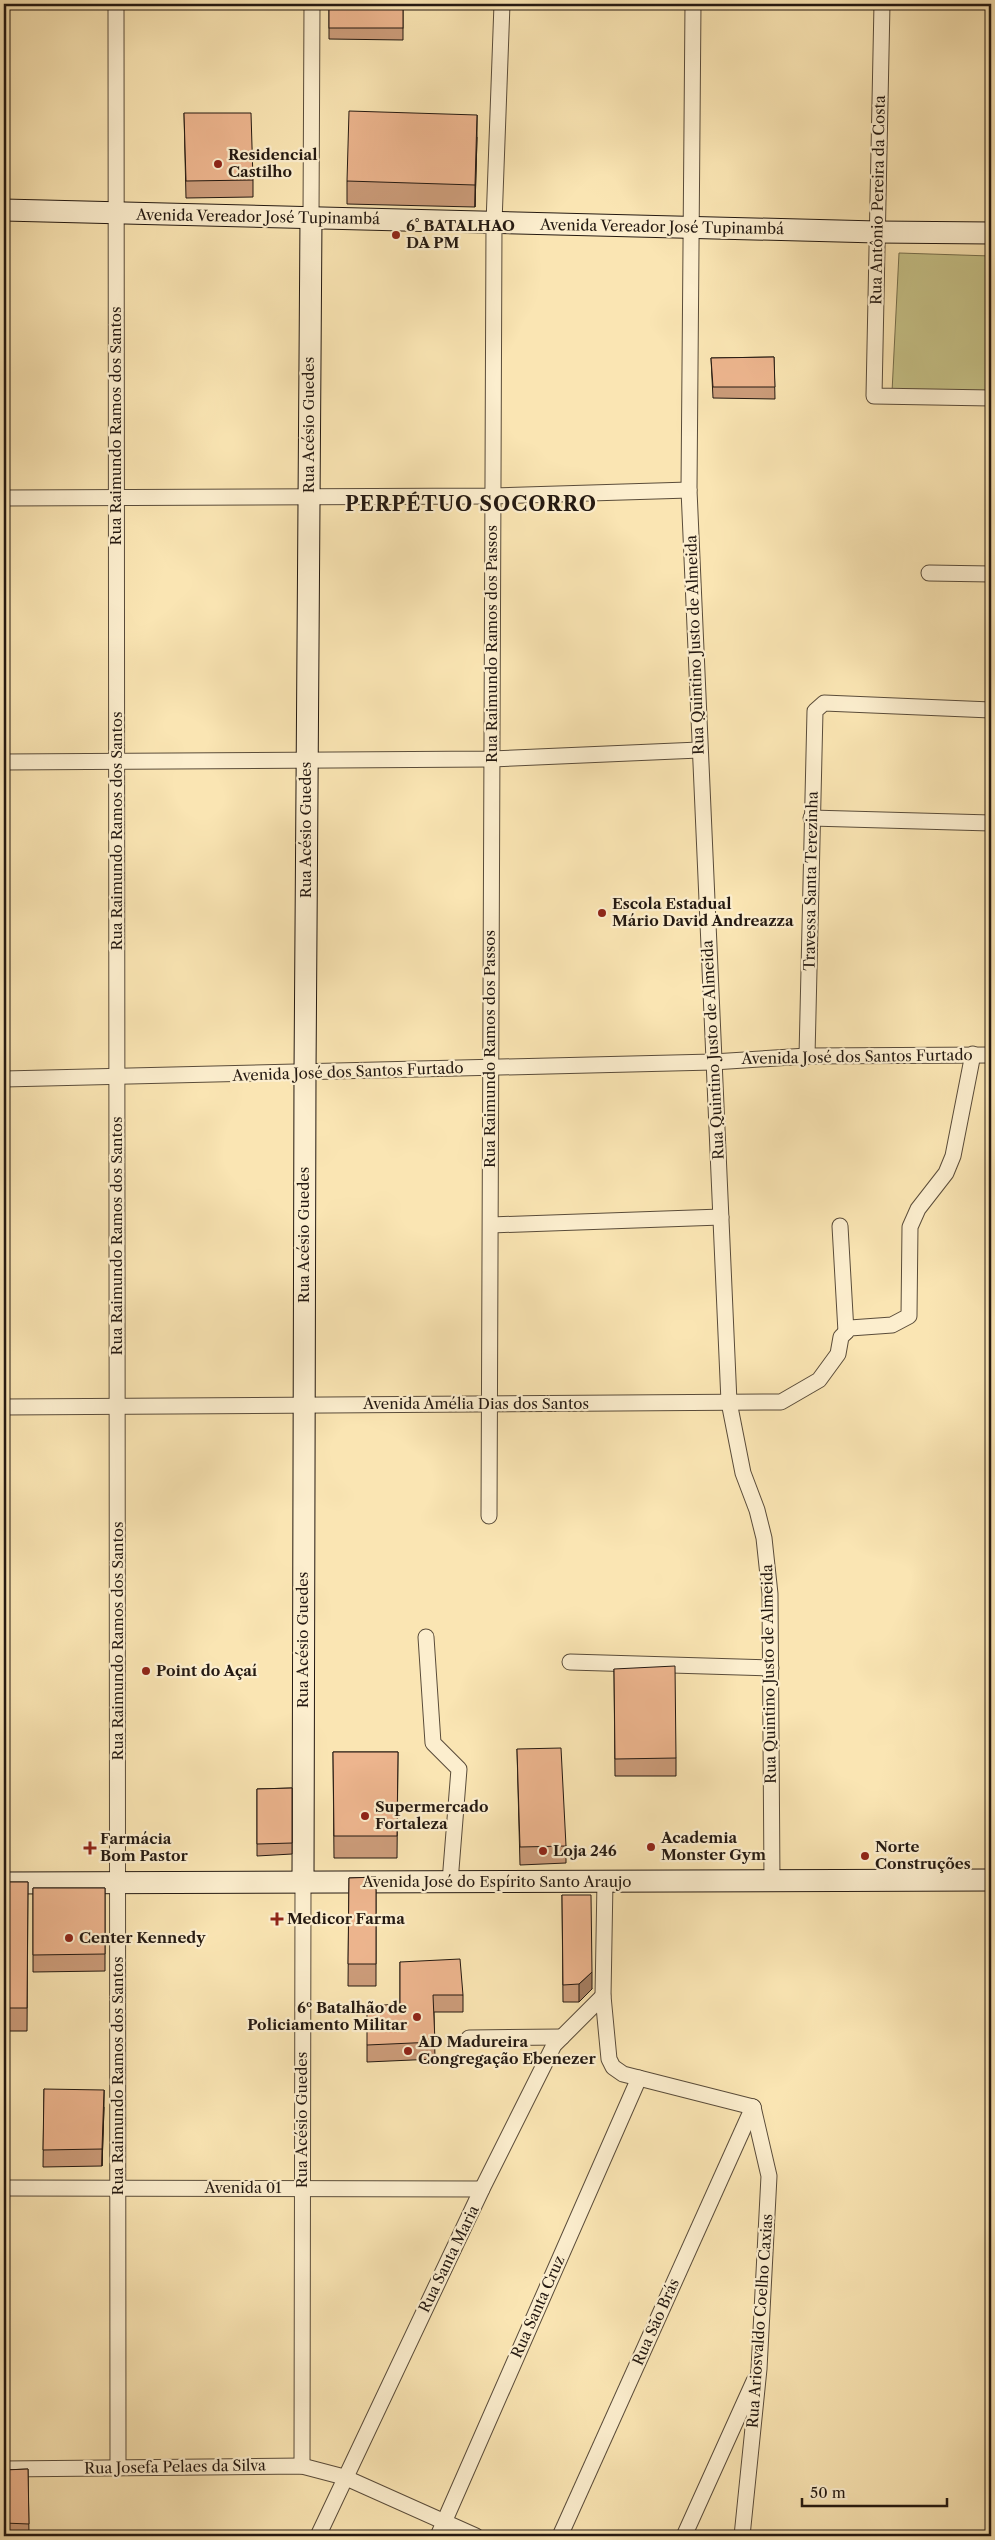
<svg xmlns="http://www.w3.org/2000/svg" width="995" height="2540" font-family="'Libre Caslon Text',serif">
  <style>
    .green { fill: #c6c288; stroke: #756e4c }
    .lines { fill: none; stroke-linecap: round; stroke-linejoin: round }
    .street-casing { stroke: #5a4c3a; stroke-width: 17 }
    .secondary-casing { stroke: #241911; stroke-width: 23 }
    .street { stroke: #fceece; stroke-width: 15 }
    .secondary { stroke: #fceece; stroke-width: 21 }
    .wall { fill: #cc9c7a; stroke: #241911 }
    .shaded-wall { fill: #a67f63; stroke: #241911 }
    .building { fill: #edb58e; stroke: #241911 }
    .poi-dot { fill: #8f2418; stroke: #fceece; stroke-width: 2 }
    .labels { text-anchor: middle; stroke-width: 4.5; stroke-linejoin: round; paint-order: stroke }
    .poi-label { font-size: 15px; font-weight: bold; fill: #241911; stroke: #fceece; text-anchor: start }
    .street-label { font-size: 15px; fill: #241911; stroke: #fceece }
    .district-label { font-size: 20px; font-weight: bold; letter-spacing: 1px; fill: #241911; stroke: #fceece }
  </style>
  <rect width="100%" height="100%" fill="#fae5b3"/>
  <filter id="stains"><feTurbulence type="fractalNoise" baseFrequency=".004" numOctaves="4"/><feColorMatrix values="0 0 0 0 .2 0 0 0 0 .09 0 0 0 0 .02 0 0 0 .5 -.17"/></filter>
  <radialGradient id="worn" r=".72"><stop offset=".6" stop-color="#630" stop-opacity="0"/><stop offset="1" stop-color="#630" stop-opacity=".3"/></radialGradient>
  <path class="green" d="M899,253L991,256V393L892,392Z"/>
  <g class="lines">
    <defs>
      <g id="street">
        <path d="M116,4L118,2468"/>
        <path d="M693,4L689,490L729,1402L743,1473L757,1510L764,1538L770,1594L772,1881"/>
        <path d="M882,4L874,396L991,398"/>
        <path d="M311,218L312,4"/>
        <path d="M4,498L492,496L689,490"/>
        <path d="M929,573L991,574"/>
        <path d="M4,762L491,759L699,750"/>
        <path d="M811,818L991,823"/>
        <path d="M807,1056L815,711L824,703L991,710"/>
        <path d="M4,1079L713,1062L807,1056L991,1055"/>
        <path d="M491,1225L721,1217"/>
        <path d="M840,1226L846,1332"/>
        <path d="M4,1407L781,1402L819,1380L838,1354L841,1337L850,1328L892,1325L909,1316L910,1227L918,1209L946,1173L953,1156L973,1054"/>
        <path d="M489,1516L494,223L502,4"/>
        <path d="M426,1637L433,1743L459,1769L450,1882"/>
        <path d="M570,1662L771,1668"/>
        <path d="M605,1881L603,1996L609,2059L613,2067L623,2074L753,2107"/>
        <path d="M469,2038L562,2037"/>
        <path d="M4,2188L482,2189"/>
        <path d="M302,2466L303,1882"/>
        <path d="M4,2469L302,2466L344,2477L476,2536"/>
        <path d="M318,2536L482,2189L554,2045L603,1996"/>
        <path d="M438,2536L639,2078"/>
        <path d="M560,2536L753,2107"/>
        <path d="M684,2536L754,2381"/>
        <path d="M742,2536L759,2369L769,2176L753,2107"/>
      </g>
      <g id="secondary">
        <path d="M4,210L877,232L991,233"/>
        <path d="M303,1882L305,1073L311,218"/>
        <path d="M4,1883L991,1880"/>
      </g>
    </defs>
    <use href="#street" class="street-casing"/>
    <use href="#secondary" class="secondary-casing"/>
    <use href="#street" class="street"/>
    <use href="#secondary" class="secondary"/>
  </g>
  <g class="wall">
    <path d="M329,4H403V40L329,39Z"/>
    <path d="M184,113L253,180V197L186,198Z"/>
    <path d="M477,137L475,207L347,204V181Z"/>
    <path d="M774,357L775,399L713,398L711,358Z"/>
    <path d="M614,1669L676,1758V1776H615Z"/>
    <path d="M517,1749L566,1846V1863L520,1865Z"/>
    <path d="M333,1752H398L397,1858H334Z"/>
    <path d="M292,1788V1854L257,1856V1789Z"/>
    <path d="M376,1877V1986H348L349,1878Z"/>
    <path d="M4,1882H28L27,2031H4Z"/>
    <path d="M33,1888H105V1971L33,1972Z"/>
    <path d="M562,1895L592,1989L579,2002H563Z"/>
    <path d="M400,1962L463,1995V2012H434L435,2059L367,2062V2045L400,2004Z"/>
    <path d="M44,2089L104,2107L102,2166L43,2167Z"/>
    <path d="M28,2469L29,2536H4V2470Z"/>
  </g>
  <g class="shaded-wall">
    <path d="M477,115V137L475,207V185Z"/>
    <path d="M592,1972V1989L579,2002V1984Z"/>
    <path d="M104,2090V2107L102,2166V2149Z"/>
  </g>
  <g class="building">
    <rect x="329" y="4" width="74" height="24"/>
    <path d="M349,111L477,115L475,185L347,181Z"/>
    <path d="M184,113H251L253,180L186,181Z"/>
    <path d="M774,357L775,387H713L711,358Z"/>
    <path d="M675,1666L676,1758L615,1759L614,1669Z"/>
    <path d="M561,1748L566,1846L520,1847L517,1749Z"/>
    <path d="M333,1752H398L397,1836H334Z"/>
    <path d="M292,1788V1843L257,1844V1789Z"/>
    <path d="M376,1877V1964H348L349,1878Z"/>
    <path d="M4,1882H28L27,2008H4Z"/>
    <path d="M33,1888H105V1954L33,1955Z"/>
    <path d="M562,1895H591L592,1972L579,1984L563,1985Z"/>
    <path d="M460,1959L463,1995H433L435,2042L367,2045V2006L400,2004V1962Z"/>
    <path d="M44,2089L104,2090L102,2149L43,2150Z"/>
    <path d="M28,2469L29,2524L4,2523V2470Z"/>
  </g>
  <g class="poi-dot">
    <circle cx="218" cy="164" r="5"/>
    <circle cx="396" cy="235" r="5"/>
    <circle cx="602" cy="913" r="5"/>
    <circle cx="146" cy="1671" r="5"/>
    <circle cx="365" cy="1816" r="5"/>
    <circle cx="651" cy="1847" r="5"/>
    <path d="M87.5 1840.5h5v5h5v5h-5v5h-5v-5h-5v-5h5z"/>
    <circle cx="543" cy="1851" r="5"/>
    <circle cx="865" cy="1856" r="5"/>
    <path d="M274.5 1911.5h5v5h5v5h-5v5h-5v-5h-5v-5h5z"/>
    <circle cx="69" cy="1938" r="5"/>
    <circle cx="417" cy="2017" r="5"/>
    <circle cx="408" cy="2051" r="5"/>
  </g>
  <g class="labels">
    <g class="poi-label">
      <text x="228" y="160">Residencial<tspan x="228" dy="17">Castilho</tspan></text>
      <text x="406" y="231">6° BATALHAO<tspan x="406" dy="17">DA PM</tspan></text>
      <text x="612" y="909">Escola Estadual<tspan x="612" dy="17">Mário David Andreazza</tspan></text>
      <text x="156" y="1676">Point do Açaí</text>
      <text x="375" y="1812">Supermercado<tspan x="375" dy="17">Fortaleza</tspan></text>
      <text x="661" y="1843">Academia<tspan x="661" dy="17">Monster Gym</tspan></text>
      <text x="100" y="1844">Farmácia<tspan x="100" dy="17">Bom Pastor</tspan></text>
      <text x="875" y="1852">Norte<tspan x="875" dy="17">Construções</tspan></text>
      <text x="553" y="1856">Loja 246</text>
      <text x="287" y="1924">Medicor Farma</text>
      <text x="79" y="1943">Center Kennedy</text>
      <text x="407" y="2013" text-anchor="end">6º Batalhão de<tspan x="407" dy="17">Policiamento Militar</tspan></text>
      <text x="418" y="2047">AD Madureira<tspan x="418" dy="17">Congregação Ebenezer</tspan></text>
    </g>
    <g class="street-label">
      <text transform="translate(878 200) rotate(-89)" y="5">Rua Antônio Pereira da Costa</text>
      <text transform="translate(258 217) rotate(1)" y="5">Avenida Vereador José Tupinambá</text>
      <text transform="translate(662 227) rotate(1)" y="5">Avenida Vereador José Tupinambá</text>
      <text transform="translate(309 425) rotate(-90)" y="5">Rua Acésio Guedes</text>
      <text transform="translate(116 426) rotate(-90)" y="5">Rua Raimundo Ramos dos Santos</text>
      <text transform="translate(492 644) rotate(-90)" y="5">Rua Raimundo Ramos dos Passos</text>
      <text transform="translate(695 645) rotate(-92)" y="5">Rua Quintino Justo de Almeida</text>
      <text transform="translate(306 830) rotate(-90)" y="5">Rua Acésio Guedes</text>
      <text transform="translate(117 831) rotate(-90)" y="5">Rua Raimundo Ramos dos Santos</text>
      <text transform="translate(811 881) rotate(-89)" y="5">Travessa Santa Terezinha</text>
      <text transform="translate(490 1049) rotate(-90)" y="5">Rua Raimundo Ramos dos Passos</text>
      <text transform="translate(713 1050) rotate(-93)" y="5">Rua Quintino Justo de Almeida</text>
      <text transform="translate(857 1057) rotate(-1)" y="5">Avenida José dos Santos Furtado</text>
      <text transform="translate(348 1072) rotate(-2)" y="5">Avenida José dos Santos Furtado</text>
      <text transform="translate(304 1235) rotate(-90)" y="5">Rua Acésio Guedes</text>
      <text transform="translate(117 1236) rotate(-90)" y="5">Rua Raimundo Ramos dos Santos</text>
      <text x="476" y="1409">Avenida Amélia Dias dos Santos</text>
      <text transform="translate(303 1640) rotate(-90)" y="5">Rua Acésio Guedes</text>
      <text transform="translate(118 1641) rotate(-90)" y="5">Rua Raimundo Ramos dos Santos</text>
      <text transform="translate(769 1674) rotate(-91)" y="5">Rua Quintino Justo de Almeida</text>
      <text x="497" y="1887">Avenida José do Espírito Santo Araujo</text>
      <text transform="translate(118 2076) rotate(-90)" y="5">Rua Raimundo Ramos dos Santos</text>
      <text transform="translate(302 2120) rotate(-90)" y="5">Rua Acésio Guedes</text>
      <text x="243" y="2193">Avenida 01</text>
      <text transform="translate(449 2259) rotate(-64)" y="5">Rua Santa Maria</text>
      <text transform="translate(538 2307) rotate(-66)" y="5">Rua Santa Cruz</text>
      <text transform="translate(760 2321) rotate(-86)" y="5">Rua Ariosvaldo Coelho Caxias</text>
      <text transform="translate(656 2322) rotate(-66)" y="5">Rua São Brás</text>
      <text transform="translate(175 2467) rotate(-1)" y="5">Rua Josefa Pelaes da Silva</text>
    </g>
    <g class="district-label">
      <text x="471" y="511">PERPÉTUO SOCORRO</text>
    </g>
  </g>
  <rect width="995" height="2540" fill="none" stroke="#fae5b3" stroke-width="20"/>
  <rect x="5" y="5" width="985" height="2530" fill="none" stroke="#241911" stroke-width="2.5"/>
  <rect x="10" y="10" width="975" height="2520" fill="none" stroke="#241911"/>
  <path d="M802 2498v8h145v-8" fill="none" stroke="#241911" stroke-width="2.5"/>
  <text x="810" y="2498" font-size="15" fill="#241911" stroke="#fceece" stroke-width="4" paint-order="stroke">50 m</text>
  <rect width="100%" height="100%" filter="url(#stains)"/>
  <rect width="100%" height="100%" fill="url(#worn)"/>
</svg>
